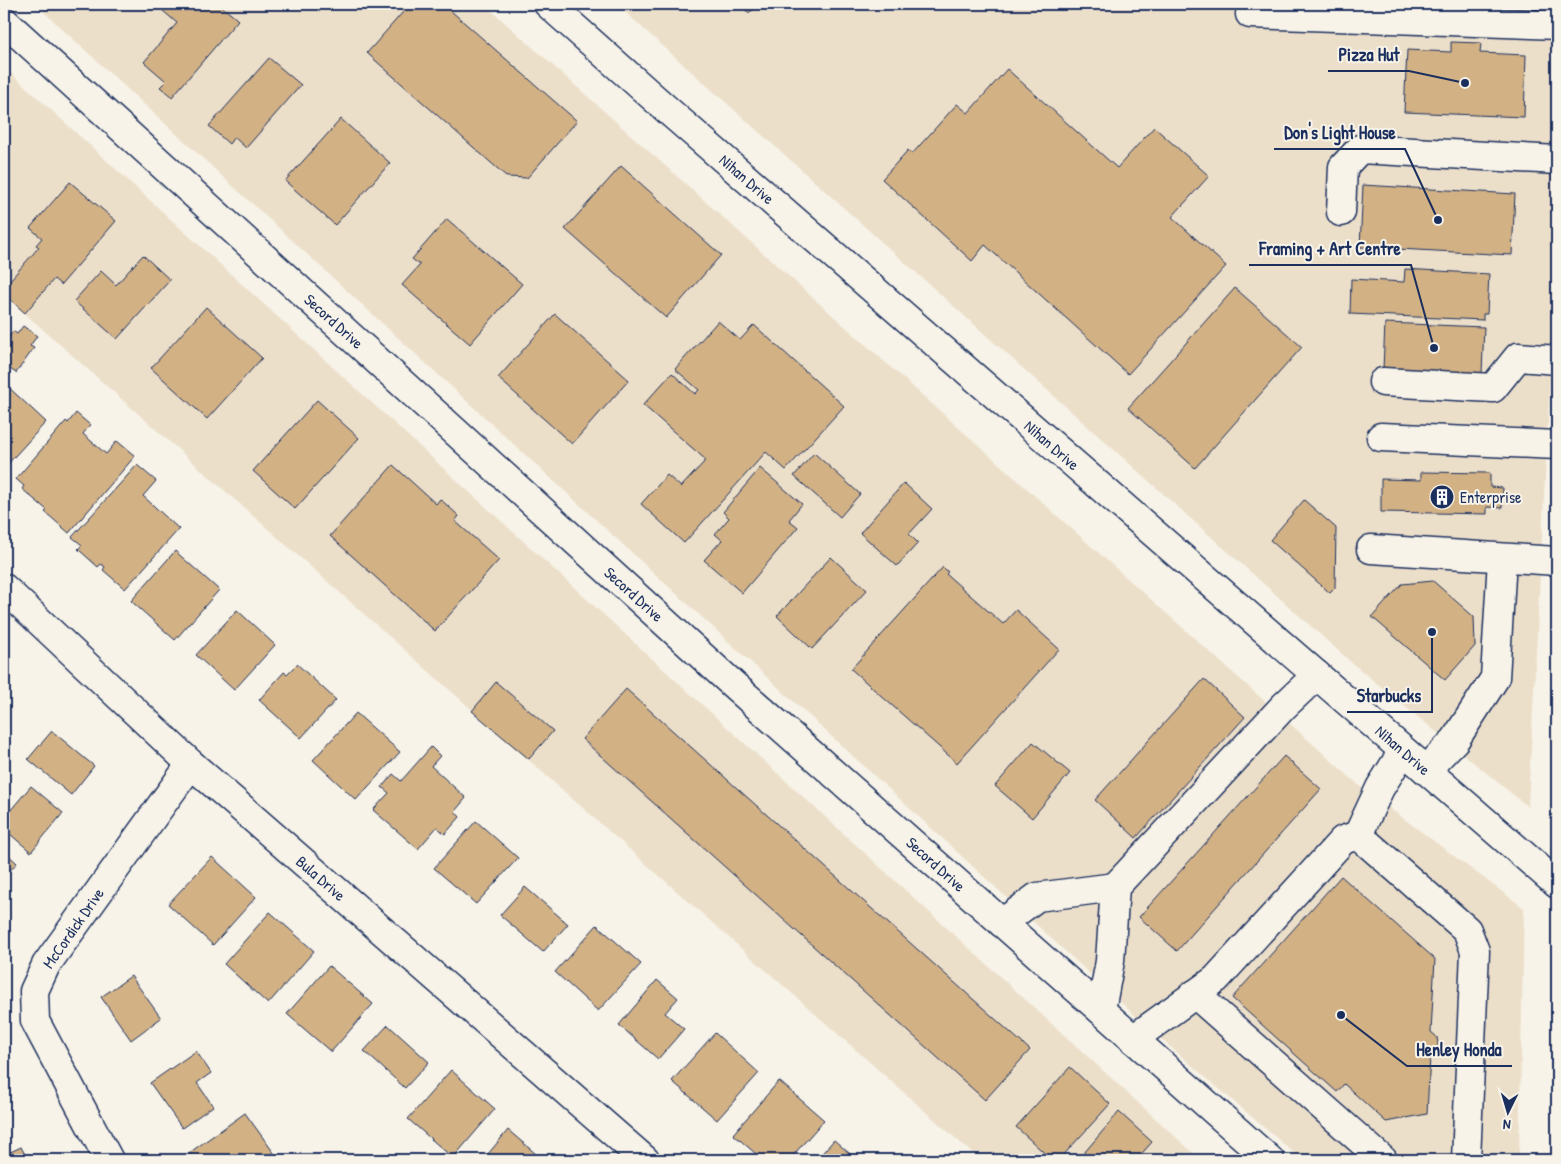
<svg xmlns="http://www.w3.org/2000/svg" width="1561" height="1164" font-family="'Patrick Hand',sans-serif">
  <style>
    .built { fill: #ecdfca }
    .building { fill: #d2b185; stroke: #1b2f5e }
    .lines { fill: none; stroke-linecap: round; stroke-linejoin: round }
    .minor-casing { stroke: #1b2f5e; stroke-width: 31 }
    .minor { stroke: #f7f3e8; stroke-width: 28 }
    .labels { text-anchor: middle; stroke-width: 4; stroke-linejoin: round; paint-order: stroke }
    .street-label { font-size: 16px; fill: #1b2f5e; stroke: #f7f3e8 }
    .poi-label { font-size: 16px; fill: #1b2f5e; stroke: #f7f3e8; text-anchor: start }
    .leader { fill: none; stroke: #1b2f5e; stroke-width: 2 }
    .callout-dot { fill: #1b2f5e; stroke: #f7f3e8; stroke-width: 2 }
    .callout-label { font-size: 18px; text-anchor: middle; font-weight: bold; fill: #1b2f5e; stroke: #f7f3e8; stroke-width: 4; stroke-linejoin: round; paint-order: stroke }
  </style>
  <rect width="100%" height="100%" fill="#f7f3e8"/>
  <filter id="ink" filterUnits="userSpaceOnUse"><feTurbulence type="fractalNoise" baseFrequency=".02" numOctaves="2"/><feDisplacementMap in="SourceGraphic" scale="10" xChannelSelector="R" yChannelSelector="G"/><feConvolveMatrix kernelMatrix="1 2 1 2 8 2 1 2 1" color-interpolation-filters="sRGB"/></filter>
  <g filter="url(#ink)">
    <g class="built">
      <path d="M35,4H484L1361,787L1524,908L1519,1160H1302L1153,1032Z"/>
      <path d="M616,4H1557V247L1528,807L1352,663Z"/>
      <path d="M4,67L1201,1160H980L4,295Z"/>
    </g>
    <g class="building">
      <path d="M155,4H219L238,20L172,97L160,87L166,81L144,62L177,23Z"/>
      <path d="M410,4H443L577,121L527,178L507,177L367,53Z"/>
      <path d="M742,4H762L748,13Z"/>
      <path d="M1451,42L1481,43L1480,53L1526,55L1524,117L1404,112L1407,50L1451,52Z"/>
      <path d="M269,58L301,85L246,148L234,137L229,144L209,126Z"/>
      <path d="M1007,69L1117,168L1154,127L1209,176L1172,217L1226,266L1128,374L985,245L972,261L882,179L908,150L912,154L957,104L968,113Z"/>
      <path d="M341,119L390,163L335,225L285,181Z"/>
      <path d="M621,166L721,255L666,318L565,229Z"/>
      <path d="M70,182L116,221L61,285L54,279L25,313L4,294V287L39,247L36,245L42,238L30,228Z"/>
      <path d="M1363,185L1515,194L1512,255L1360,247Z"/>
      <path d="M447,219L522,284L470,344L402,285L420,265L412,259Z"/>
      <path d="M143,255L170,280L117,339L74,301L101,271L116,285Z"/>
      <path d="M1405,269L1489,274L1487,314H1483V320L1350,314L1351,279L1404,282Z"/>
      <path d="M1235,288L1302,347L1195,468L1128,408Z"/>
      <path d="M206,307L262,358L207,419L151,368Z"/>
      <path d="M555,314L629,380L572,444L498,378Z"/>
      <path d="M718,321L740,340L754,325L844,406L786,470L766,452L684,543L641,504L667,475L681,487L706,460L643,405L672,373L695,394L699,390L675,369Z"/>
      <path d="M1385,323L1484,327L1482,373L1383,369Z"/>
      <path d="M23,326L37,336L30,346L34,348L16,373L4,365V344L13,331L17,334Z"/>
      <path d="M5,384L46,422L4,468V386Z"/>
      <path d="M317,400L359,438L295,509L253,471Z"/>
      <path d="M76,413L90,425L83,434L106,454L117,441L135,456L69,533L45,512L47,510L22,489L24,486L16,479L66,421L68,423Z"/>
      <path d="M814,453L860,494L840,517L794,476Z"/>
      <path d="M137,465L156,481L143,496L179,529L125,589L103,570L105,567L101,564L98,567L78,549L82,545L72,537Z"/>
      <path d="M393,465L436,504L440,499L459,516L455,521L499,560L435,631L330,536Z"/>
      <path d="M760,468L802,504L789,520L798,527L742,593L704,560L722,540L715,534L729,518L723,512Z"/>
      <path d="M1421,472L1490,473V487L1503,488L1502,508L1487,507V514L1381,512V479L1421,480Z"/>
      <path d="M904,483L932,509L909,534L918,543L897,566L860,533Z"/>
      <path d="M1304,500L1336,528L1335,588L1330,593L1270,540Z"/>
      <path d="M175,551L219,590L175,640L131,601Z"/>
      <path d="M831,557L867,590L812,649L777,616Z"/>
      <path d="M943,567L948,572L946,574L1003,624L1016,610L1059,649L957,763L851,669Z"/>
      <path d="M1433,581L1474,617L1475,646L1445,680L1372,617L1402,584Z"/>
      <path d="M237,610L275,645L234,690L196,655Z"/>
      <path d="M297,664L336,700L301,738L259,700L284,672L287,674Z"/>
      <path d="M1204,679L1245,717L1136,838L1095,800Z"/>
      <path d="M496,682L553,731L529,759L472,711Z"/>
      <path d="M626,689L1030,1050L985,1100L582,739Z"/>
      <path d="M356,713L400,752L356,800L313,760Z"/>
      <path d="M52,731L94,766L71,795L28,759Z"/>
      <path d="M1033,742L1070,773L1032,818L995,786Z"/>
      <path d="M431,747L440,756L431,766L466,798L455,811L460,817L445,834L437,827L418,849L373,810L389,793L382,787L393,774L401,781Z"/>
      <path d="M1284,756L1321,789L1177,951L1139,917Z"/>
      <path d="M31,786L63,813L31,852L4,829V818Z"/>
      <path d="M476,821L518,858L476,904L434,868Z"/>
      <path d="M4,851L17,863L4,877Z"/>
      <path d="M212,857L256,897L213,945L168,904Z"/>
      <path d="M1341,876L1435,959L1431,1032L1437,1037L1438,1044L1437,1051L1430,1056L1427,1114L1386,1122L1344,1084L1337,1092L1232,998Z"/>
      <path d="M525,887L568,924L543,952L500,915Z"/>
      <path d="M270,912L314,951L268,1004L224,964Z"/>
      <path d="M597,925L641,964L598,1011L555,972Z"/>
      <path d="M329,966L373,1004L331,1052L287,1014Z"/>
      <path d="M131,976L161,1018L131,1040L101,997Z"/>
      <path d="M657,980L678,998L665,1013L684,1029L658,1059L619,1025Z"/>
      <path d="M388,1025L429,1062L405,1088L364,1051Z"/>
      <path d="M715,1033L759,1073L717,1120L672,1081Z"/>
      <path d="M196,1051L211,1073L197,1083L213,1106L182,1128L150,1083Z"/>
      <path d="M1070,1067L1110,1104L1059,1160H1052L1016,1127Z"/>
      <path d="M451,1070L495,1109L453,1158L408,1119Z"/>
      <path d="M779,1081L824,1120L789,1160H763L733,1134Z"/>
      <path d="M1119,1112L1152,1142L1136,1160H1078Z"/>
      <path d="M245,1113L279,1160H194L189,1153Z"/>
      <path d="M508,1130L543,1160H483Z"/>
      <path d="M834,1140L857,1160H816Z"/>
      <path d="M21,1147L28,1160H4V1155Z"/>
    </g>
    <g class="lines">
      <defs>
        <g id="minor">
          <path d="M548,4L672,114L1557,884"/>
          <path d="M1250,14L1557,25"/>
          <path d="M4,21L737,688L1270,1160"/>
          <path d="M1341,212L1343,167L1360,149L1557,160"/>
          <path d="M1383,382L1493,388L1518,357L1557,360"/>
          <path d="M1381,437L1557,445"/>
          <path d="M1371,549L1557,561"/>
          <path d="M4,588L191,764L645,1160"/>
          <path d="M1426,770L1455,740L1495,678L1502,559"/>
          <path d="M1358,835L1380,788L1403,751"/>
          <path d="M1002,923L1037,897L1115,887"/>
          <path d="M1195,994L1383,1160"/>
          <path d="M1101,1010L1110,961L1115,887L1284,706L1317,675"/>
          <path d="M1133,1039L1216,979L1343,840L1358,835L1467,930L1475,951L1466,1160"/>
          <path d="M109,1160L35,1021L34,991L46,965L191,764"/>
        </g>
      </defs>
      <use href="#minor" class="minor-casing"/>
      <use href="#minor" class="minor"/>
    </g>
  </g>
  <defs>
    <symbol id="building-disc" viewBox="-11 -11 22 22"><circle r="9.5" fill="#1b2f5e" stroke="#f7f3e8"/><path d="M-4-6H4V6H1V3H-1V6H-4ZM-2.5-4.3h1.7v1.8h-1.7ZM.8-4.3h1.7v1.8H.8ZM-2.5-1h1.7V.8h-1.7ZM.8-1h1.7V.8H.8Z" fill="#fff"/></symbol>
  </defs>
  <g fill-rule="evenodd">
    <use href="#building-disc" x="1428" y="483" width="28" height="28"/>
  </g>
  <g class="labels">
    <g class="street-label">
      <text transform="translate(747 179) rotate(41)" y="6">Nihan Drive</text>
      <text transform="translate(334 321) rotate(42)" y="6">Secord Drive</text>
      <text transform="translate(1052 445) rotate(41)" y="6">Nihan Drive</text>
      <text transform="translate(634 594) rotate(42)" y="6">Secord Drive</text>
      <text transform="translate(1403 750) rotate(41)" y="6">Nihan Drive</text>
      <text transform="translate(936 864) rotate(42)" y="6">Secord Drive</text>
      <text transform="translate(321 878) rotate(41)" y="6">Bula Drive</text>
      <text transform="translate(73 928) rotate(-55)" y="6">McCordick Drive</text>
    </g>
    <g class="poi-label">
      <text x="1460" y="503">Enterprise</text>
    </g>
  </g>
  <path class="leader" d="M1465 83L1409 71H1328M1438 220L1405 149H1274M1434 348L1411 265H1249M1432 632L1432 712H1347M1341 1015L1407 1066H1512"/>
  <g class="callout-dot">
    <circle cx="1465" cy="83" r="5"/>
    <circle cx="1438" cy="220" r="5"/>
    <circle cx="1434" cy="348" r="5"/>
    <circle cx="1432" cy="632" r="5"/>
    <circle cx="1341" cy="1015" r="5"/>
  </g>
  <g class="callout-label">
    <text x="1369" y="61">Pizza Hut</text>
    <text x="1340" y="139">Don's Light House</text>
    <text x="1330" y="255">Framing + Art Centre</text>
    <text x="1389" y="702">Starbucks</text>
    <text x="1459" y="1056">Henley Honda</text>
  </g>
  <rect width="1561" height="1164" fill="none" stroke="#f7f3e8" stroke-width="20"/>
  <rect x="10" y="10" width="1541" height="1144" fill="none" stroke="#1b2f5e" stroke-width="2" filter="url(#ink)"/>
  <g transform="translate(1508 1112) rotate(185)" stroke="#f7f3e8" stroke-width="4" paint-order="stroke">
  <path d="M0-4L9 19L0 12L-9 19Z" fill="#1b2f5e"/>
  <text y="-8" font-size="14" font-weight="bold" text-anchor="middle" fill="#1b2f5e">N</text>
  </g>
</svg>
